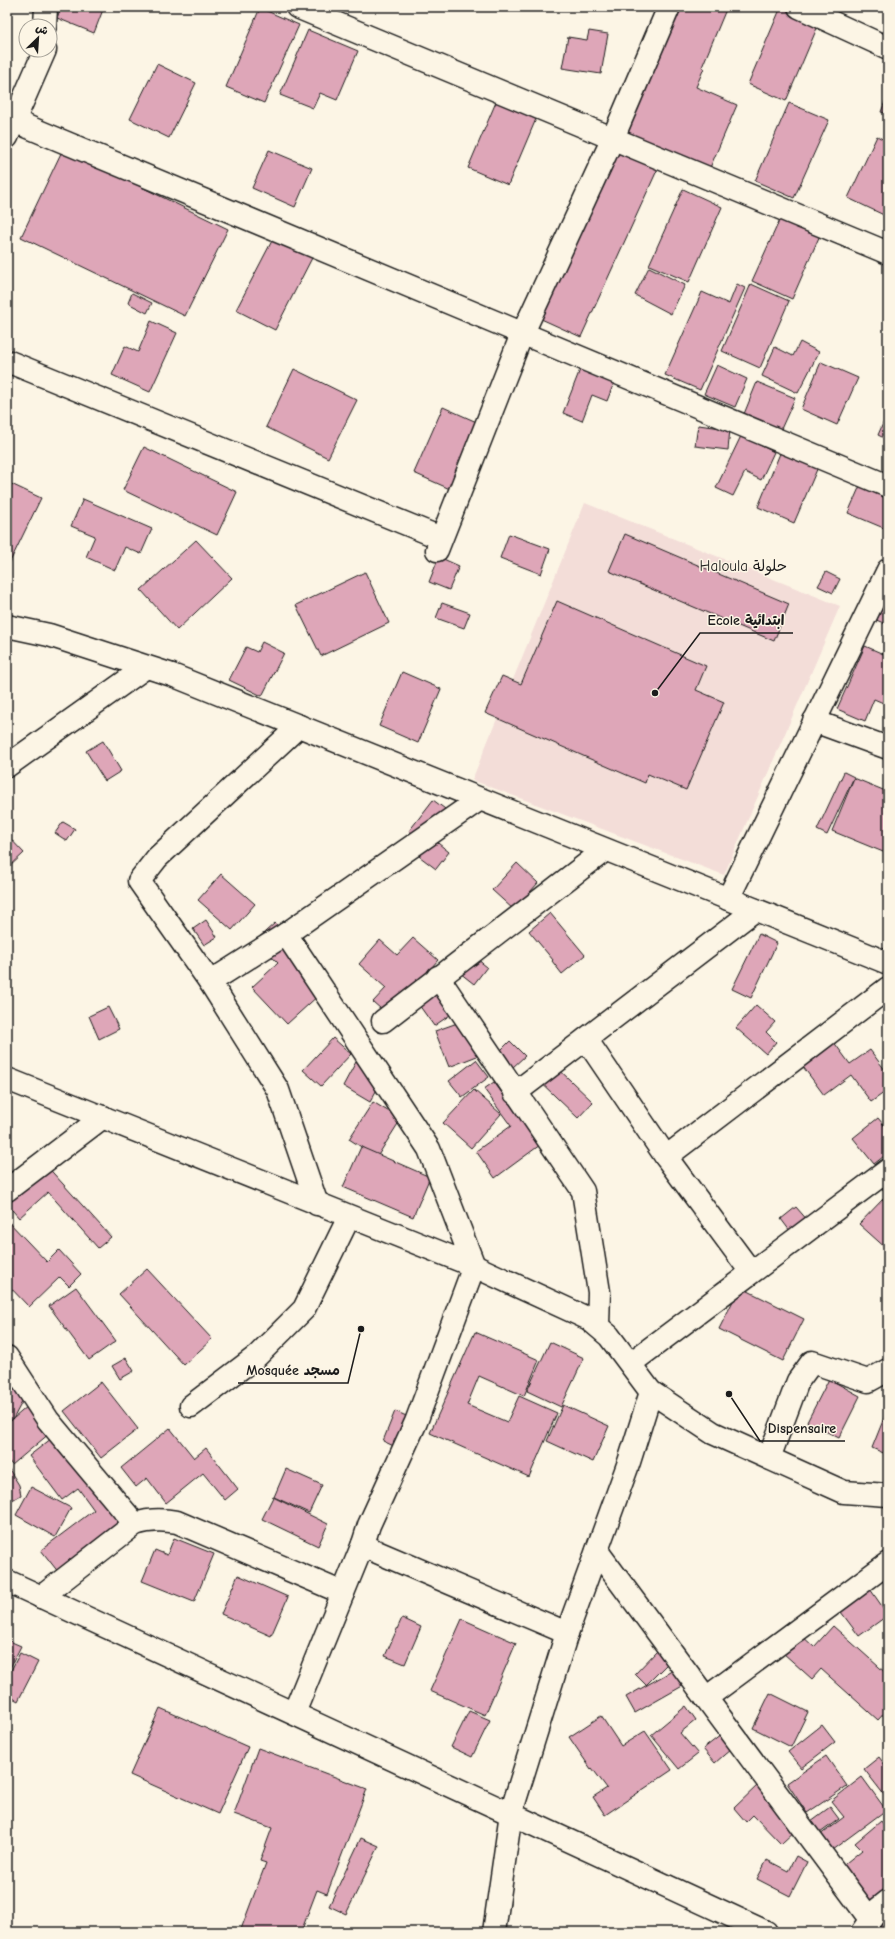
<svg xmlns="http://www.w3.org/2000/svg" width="895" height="1939" font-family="'Comic Neue','Playpen Sans Arabic',sans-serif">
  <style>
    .built { fill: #f3ddd8 }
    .building { fill: #dea6b8; stroke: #1c1c1c }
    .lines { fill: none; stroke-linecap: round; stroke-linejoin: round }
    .minor-casing { stroke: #1c1c1c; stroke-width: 25 }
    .minor { stroke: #fcf5e5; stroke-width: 22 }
    .labels { text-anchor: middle; stroke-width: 3; stroke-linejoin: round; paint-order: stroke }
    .quarter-label { font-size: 15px; fill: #1c1c1c; stroke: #fcf5e5 }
    .leader { fill: none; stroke: #1c1c1c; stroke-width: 1.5 }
    .callout-dot { fill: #1c1c1c; stroke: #fcf5e5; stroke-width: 1.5 }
    .callout-label { font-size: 14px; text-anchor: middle; font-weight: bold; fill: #1c1c1c; stroke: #fcf5e5; stroke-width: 3; stroke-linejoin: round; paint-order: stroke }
  </style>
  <rect width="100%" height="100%" fill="#fcf5e5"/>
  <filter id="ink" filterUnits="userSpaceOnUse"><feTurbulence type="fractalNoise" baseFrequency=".025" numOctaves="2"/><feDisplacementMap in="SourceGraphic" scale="8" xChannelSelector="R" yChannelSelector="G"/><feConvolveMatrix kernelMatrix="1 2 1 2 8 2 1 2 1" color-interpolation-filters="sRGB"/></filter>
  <g filter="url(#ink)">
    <path class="built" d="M585,503L840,606L724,875L472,780Z"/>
    <g class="building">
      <path d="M61,7H104L94,33L57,18Z"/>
      <path d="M679,7H727L702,67L704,68L696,87L737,105L709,170L625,134Z"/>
      <path d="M781,7H785L820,21L786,101L748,84Z"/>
      <path d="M260,8L299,25L264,103L226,87Z"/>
      <path d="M308,30L358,51L337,100L320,93L313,108L280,95Z"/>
      <path d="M589,31L608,34L601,74L562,68L568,37L587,40Z"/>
      <path d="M157,64L196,83L169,138L130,119Z"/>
      <path d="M888,94V114L881,112Z"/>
      <path d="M496,102L536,119L508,185L468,168Z"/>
      <path d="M789,103L829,120L794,198L755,181Z"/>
      <path d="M877,136L888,142V217L848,198Z"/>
      <path d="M617,147L659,166L581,337L539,318Z"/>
      <path d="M63,149L228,229L185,316L21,237Z"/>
      <path d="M269,150L312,168L295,207L252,188Z"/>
      <path d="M683,189L722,207L689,282L649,265Z"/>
      <path d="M781,217L820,235L792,299L752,281Z"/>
      <path d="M275,235L314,254L275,330L236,310Z"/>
      <path d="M649,267L685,285L671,314L635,295Z"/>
      <path d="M737,284L745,288L700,390L665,375L702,292L729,304Z"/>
      <path d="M751,284L789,301L760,368L722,351Z"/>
      <path d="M132,293L152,303L147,313L128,303Z"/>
      <path d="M151,321L177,333L150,392L112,375L125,346L138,352Z"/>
      <path d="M800,342L819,352L798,393L762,376L775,347L793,356Z"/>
      <path d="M583,362L617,375L607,401L592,395L582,421L563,413Z"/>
      <path d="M821,362L858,378L837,425L801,409Z"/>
      <path d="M717,365L747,379L735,407L704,394Z"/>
      <path d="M294,369L357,400L328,458L266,427Z"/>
      <path d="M757,382L795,398L781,429L744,414Z"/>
      <path d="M443,407L490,428L461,494L414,473Z"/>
      <path d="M888,412V440L878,435Z"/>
      <path d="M698,425L730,429L728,450L695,446Z"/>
      <path d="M741,436L774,452L761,480L745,472L733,496L716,488Z"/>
      <path d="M144,447L237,492L217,535L123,490Z"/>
      <path d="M781,451L818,467L794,523L758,507Z"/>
      <path d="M866,472L888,482L886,529L848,513Z"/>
      <path d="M7,482L41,498L7,568Z"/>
      <path d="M83,499L152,529L141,554L125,547L115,570L86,557L95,536L71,526Z"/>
      <path d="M509,534L550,549L541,574L500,558Z"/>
      <path d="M625,534L789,604L774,641L609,571Z"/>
      <path d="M196,540L232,578L177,630L141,590Z"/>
      <path d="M439,557L459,566L449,590L429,582Z"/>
      <path d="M365,572L389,623L321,656L296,605Z"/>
      <path d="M826,572L840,579L833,593L818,586Z"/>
      <path d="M888,589V625L874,619Z"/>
      <path d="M557,601L706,666L696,690L724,702L686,790L648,774L645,783L485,713L502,676L521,684Z"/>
      <path d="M442,603L470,613L464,628L436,618Z"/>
      <path d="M262,642L284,653L262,696L229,680L246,647L257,652Z"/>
      <path d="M865,646L888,656V705L874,699L865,721L837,709Z"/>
      <path d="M402,672L441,689L418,743L379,726Z"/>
      <path d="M103,741L121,771L105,781L86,751Z"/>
      <path d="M844,772L854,777L827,835L817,830Z"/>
      <path d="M854,778L888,792V854L832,831Z"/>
      <path d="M433,800L452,814L433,839L449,852L436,869L411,850L420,839L409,831Z"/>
      <path d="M63,822L75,829L67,841L55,833Z"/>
      <path d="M7,835L24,853L7,869Z"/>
      <path d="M517,863L538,883L514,910L492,890Z"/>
      <path d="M221,874L255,904L232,930L198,900Z"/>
      <path d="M550,913L585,955L562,974L552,961L553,960L529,931Z"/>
      <path d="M206,920L217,937L204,945L193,929Z"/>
      <path d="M275,923L331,984L287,1024L252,987L278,963L256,940Z"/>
      <path d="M759,934L777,943L751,998L732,989Z"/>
      <path d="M413,938L438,960L389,1016L373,1002L386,988L359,964L380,940L397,955Z"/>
      <path d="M473,956L487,967L474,984L460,973Z"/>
      <path d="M7,957L13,969L7,972Z"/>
      <path d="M438,992L453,1013L434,1026L419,1005Z"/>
      <path d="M756,1005L775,1022L766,1032L776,1042L766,1054L736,1028Z"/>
      <path d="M108,1007L119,1029L99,1039L89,1016Z"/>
      <path d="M463,1021L477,1056L449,1067L435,1031Z"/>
      <path d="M333,1038L351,1054L321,1086L303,1070Z"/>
      <path d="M510,1041L525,1056L512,1068L498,1053Z"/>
      <path d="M833,1041L850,1064L870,1050L888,1074V1090L871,1102L851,1075L824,1095L801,1064Z"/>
      <path d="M358,1058L386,1073L370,1102L343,1086Z"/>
      <path d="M476,1060L489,1077L462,1097L449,1081Z"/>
      <path d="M549,1060L593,1102L578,1118L533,1075Z"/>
      <path d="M494,1082L540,1145L495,1178L476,1151L511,1126L484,1089Z"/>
      <path d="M474,1090L501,1114L471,1148L443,1123Z"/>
      <path d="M373,1102L401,1119L377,1157L349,1139Z"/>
      <path d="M878,1118L888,1130V1153L874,1164L853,1138Z"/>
      <path d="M361,1147L430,1177L413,1217L343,1187Z"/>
      <path d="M44,1163L111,1237L98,1248L48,1192L19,1218L7,1204V1196Z"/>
      <path d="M884,1198L888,1202V1250L859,1224Z"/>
      <path d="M796,1207L809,1222L793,1235L781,1219Z"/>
      <path d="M7,1220L47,1262L59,1250L81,1274L69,1286L60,1277L29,1307L7,1284Z"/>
      <path d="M147,1269L212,1339L184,1365L119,1294Z"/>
      <path d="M76,1287L116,1341L89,1360L49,1306Z"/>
      <path d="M740,1287L804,1319L783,1361L719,1329Z"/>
      <path d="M475,1332L539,1360L524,1396L479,1376L467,1405L507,1422L519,1396L557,1413L529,1477L430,1433Z"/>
      <path d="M550,1342L584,1358L561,1407L527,1391Z"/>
      <path d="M126,1358L134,1371L120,1379L112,1366Z"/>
      <path d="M7,1366L31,1385L12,1421L7,1418Z"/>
      <path d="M829,1379L860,1396L839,1438L807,1422Z"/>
      <path d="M101,1382L138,1429L101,1458L64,1411Z"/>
      <path d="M563,1405L609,1426L593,1462L547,1441Z"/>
      <path d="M28,1406L50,1433L12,1465L7,1459V1424Z"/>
      <path d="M888,1408V1455L872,1448Z"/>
      <path d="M395,1411L413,1419L400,1449L383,1441Z"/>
      <path d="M170,1428L194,1458L206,1448L238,1489L225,1500L203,1473L166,1503L147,1478L136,1487L121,1468Z"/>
      <path d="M56,1435L124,1524L59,1573L41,1550L94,1510L78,1488L62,1500L29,1456Z"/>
      <path d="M7,1466L19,1485L21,1495L7,1503Z"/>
      <path d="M286,1469L322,1485L309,1513L274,1497Z"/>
      <path d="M31,1487L71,1508L55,1537L16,1515Z"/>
      <path d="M273,1497L328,1524L318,1546L262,1519Z"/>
      <path d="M174,1538L214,1554L194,1602L142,1581L155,1550L167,1555Z"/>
      <path d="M238,1575L288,1597L271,1636L221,1614Z"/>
      <path d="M868,1586L888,1615L859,1636L838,1608Z"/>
      <path d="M402,1618L421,1627L405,1664L385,1656Z"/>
      <path d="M462,1619L516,1643L485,1715L430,1691Z"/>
      <path d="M833,1626L888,1675V1709L878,1720L821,1669L812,1679L783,1653L800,1634L814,1647Z"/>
      <path d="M7,1640L21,1646L7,1674Z"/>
      <path d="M657,1651L669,1662L646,1685L635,1674Z"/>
      <path d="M20,1653L38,1662L18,1701L7,1695V1678Z"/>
      <path d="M677,1668L686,1684L635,1713L626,1697Z"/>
      <path d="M770,1693L808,1712L791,1747L753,1728Z"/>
      <path d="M686,1706L696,1720L680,1733L698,1754L679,1769L651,1735Z"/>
      <path d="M160,1708L248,1747L218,1814L130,1775Z"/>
      <path d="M469,1711L490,1720L472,1757L451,1747Z"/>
      <path d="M601,1716L621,1746L645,1731L672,1770L605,1815L593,1797L607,1788L592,1768L591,1769L569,1737Z"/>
      <path d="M822,1725L835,1742L801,1768L788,1752Z"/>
      <path d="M721,1735L732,1748L715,1763L703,1749Z"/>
      <path d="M258,1748L367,1789L327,1894L317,1890L301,1932H240L266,1863L260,1861L272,1828L234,1814Z"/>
      <path d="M826,1756L847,1786L807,1813L787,1783Z"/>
      <path d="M879,1757L888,1769V1794L885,1796L864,1769Z"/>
      <path d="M862,1777L886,1810L832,1850L820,1835L844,1817L831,1801Z"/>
      <path d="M759,1784L799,1827L781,1844L753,1815L746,1822L734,1808Z"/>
      <path d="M830,1807L839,1819L820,1833L811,1821Z"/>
      <path d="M881,1821L888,1830V1889L871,1903L841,1867L862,1850L855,1843Z"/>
      <path d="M361,1838L379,1846L346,1914L329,1906Z"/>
      <path d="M796,1856L807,1862L790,1896L757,1879L767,1860L788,1871Z"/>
      <path d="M884,1915L888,1917V1932H875Z"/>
    </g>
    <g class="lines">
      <defs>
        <g id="minor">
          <path d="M297,7L888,253"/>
          <path d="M799,7L888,48"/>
          <path d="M45,26L46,7"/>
          <path d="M14,121L888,486"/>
          <path d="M7,137L45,50"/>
          <path d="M7,361L431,534"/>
          <path d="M437,550L520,339L613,138L669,7"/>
          <path d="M7,626L49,635L172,675L888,963"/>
          <path d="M814,721L888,748"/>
          <path d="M299,726L157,858L139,881L210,982L278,1090L317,1204"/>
          <path d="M7,766L146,667"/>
          <path d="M728,899L888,570"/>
          <path d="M286,934L429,1149L474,1266L416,1422L369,1525L363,1544L377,1552L567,1633"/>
          <path d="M438,977L583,1191L599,1292L598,1326"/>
          <path d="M210,982L286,934L480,799"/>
          <path d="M383,1021L605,850"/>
          <path d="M586,1039L666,1157L751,1272"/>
          <path d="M7,1079L474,1266L589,1319L609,1336L651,1392L713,1433L844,1492L888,1495"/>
          <path d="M515,1093L755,910"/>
          <path d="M666,1157L888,988"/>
          <path d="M7,1190L103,1117"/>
          <path d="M7,1357L48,1420L135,1524"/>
          <path d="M631,1363L888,1170"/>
          <path d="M191,1406L257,1356L304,1309L349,1217"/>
          <path d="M769,1458L798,1381L812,1362L868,1381L888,1370"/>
          <path d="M597,1551L870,1919"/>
          <path d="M7,1581L766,1932"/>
          <path d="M41,1597L135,1524C150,1519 162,1519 177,1522L343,1593"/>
          <path d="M706,1698L888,1563"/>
          <path d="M294,1713L363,1544"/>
          <path d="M494,1932L511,1813L567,1633L629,1462L651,1392"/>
          <path d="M862,1932L878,1909L888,1901"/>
        </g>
      </defs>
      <use href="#minor" class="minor-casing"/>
      <use href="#minor" class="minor"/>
    </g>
  </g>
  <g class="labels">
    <g class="quarter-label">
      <text x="743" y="571">Haloula حلولة</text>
    </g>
  </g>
  <path class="leader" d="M655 693L700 633H793M361 1329L348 1383H238M729 1394L760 1441H845"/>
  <g class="callout-dot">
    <circle cx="655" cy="693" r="4"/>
    <circle cx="361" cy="1329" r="4"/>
    <circle cx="729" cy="1394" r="4"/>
  </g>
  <g class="callout-label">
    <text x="746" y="625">Ecole ابتدائية</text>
    <text x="293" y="1375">Mosquée مسجد</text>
    <text x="802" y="1433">Dispensaire</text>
  </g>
  <rect width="895" height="1939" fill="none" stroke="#fcf5e5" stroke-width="24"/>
  <rect x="12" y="12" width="871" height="1915" fill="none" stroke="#1c1c1c" stroke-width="1.5" filter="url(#ink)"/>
  <g transform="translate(38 38) rotate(25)"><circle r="19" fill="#fcf5e5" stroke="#a29e95"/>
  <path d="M0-3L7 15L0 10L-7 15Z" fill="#1c1c1c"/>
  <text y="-6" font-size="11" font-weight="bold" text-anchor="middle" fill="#1c1c1c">ش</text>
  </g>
</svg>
